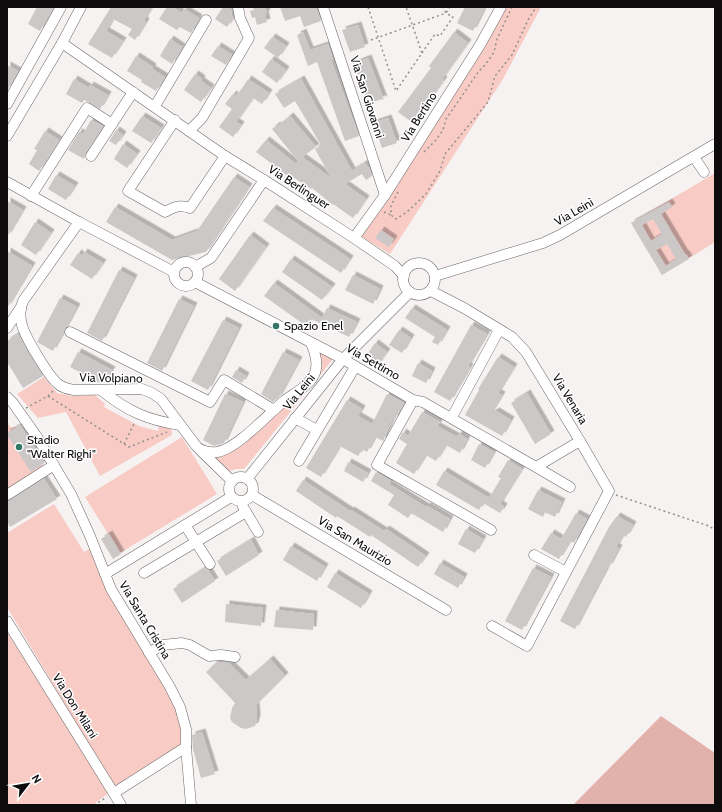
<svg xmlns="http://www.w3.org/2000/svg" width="722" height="812" font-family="Cabin,sans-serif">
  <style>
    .green { fill: #f8cbc5 }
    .forest { fill: #e3b1ac }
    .building { fill: #ccc8c8; fill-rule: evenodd; filter: url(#shadow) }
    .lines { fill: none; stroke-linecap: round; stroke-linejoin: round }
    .minor-casing { stroke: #6a6766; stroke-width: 11 }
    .path { stroke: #938f8f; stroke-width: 1.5; stroke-dasharray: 2 3; stroke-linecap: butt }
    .minor { stroke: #fff; stroke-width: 10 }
    .poi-dot { fill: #357767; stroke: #fff; stroke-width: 1.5 }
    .labels { text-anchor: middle; stroke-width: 3; stroke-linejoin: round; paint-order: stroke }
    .street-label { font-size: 12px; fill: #0d0b0b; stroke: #fff }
    .poi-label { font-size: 12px; fill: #0d0b0b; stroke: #fff; text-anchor: start }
  </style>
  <defs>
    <filter id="shadow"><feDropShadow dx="3.5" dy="-3.5" stdDeviation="0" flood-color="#0004"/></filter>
  </defs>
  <rect width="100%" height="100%" fill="#f7f2f2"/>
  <g class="green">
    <path d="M506,7H541L503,79L390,254L360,236L477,59Z"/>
    <path d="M715,173V242L662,275L631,223Z"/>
    <path d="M317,350L333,359L244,469H236L229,471L216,460L214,455L314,375Z"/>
    <path d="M44,377L57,393L72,396L95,395L105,404L104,407L139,426L158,431L159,425L171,427L172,435L100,476L66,412L38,418L17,394Z"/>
    <path d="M7,423L11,427H17L44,467L7,491Z"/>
    <path d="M182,437L217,494L120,553L85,497Z"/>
    <path d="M54,504L84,552L89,549L170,687L186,747L117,791L7,607V533Z"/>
    <path d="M7,632L109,793L92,805H7Z"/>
  </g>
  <path class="forest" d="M661,716L715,753V805H573Z"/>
  <g class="building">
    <path d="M37,7H54L40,31L28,24Z"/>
    <path d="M111,7H152L144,20L146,22L135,40L128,35L132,29L113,19L106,31L123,41L112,58L88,44Z"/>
    <path d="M167,7H172L182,13L184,9L199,18L191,33L180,27L177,30L159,19Z"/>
    <path d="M223,7H227L232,10L231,14L233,18L227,27L215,19Z"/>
    <path d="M253,7H265L267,13L265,14L267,22L257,25L255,17L252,18L250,11L254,10Z"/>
    <path d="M280,7H316L321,21L304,27L300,16L285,21Z"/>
    <path d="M465,7H485L473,31L457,23Z"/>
    <path d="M358,25L365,47L350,52L342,30Z"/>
    <path d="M303,32L310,50L328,44L333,60H331L359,136L345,141L317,62L308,66L297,35Z"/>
    <path d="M454,32L468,43L442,79L444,80L413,123L398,112L431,68L429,66Z"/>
    <path d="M272,37L286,46L278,58L264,48Z"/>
    <path d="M170,39L182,47L172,64L160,56Z"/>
    <path d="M218,46L232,55L226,65L211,56Z"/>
    <path d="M136,56L153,67L152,69L165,77L156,91L141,82L142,80L127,71Z"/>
    <path d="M368,58L384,100L382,99L368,104L353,64Z"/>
    <path d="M271,59L286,70L277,83L262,72Z"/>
    <path d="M7,65L18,71L7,91Z"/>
    <path d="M195,74L202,79L201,81L211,88L201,102L184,90Z"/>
    <path d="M74,79L89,88L90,85L108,95L100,109L88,102L84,100L82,103L66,94Z"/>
    <path d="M248,79L269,93L262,104L253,98L236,122L241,125L233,137L219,127L232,109L225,104L233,94L236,96L238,92L239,93Z"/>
    <path d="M301,79L352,171L365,163L370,170L372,176L366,180L362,174L345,184L366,199L353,218L333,204V205L312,188L311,189L293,177L292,179L256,152L266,140L296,164L298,161L272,129L277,125L278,126L290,116L316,147L302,157L331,178L315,149L321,145L295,101L284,108L275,94Z"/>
    <path d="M142,116L161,128L151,143L132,131Z"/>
    <path d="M388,118L397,143L382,148L373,123Z"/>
    <path d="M91,120L103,126L86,152L84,159L68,150L79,132L83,134Z"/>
    <path d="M116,130L123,135L116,145L109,141Z"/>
    <path d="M45,131L59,140L39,171L29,164L37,150L34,149Z"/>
    <path d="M123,144L137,154L127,168L114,159Z"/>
    <path d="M56,175L75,186L66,200L48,189Z"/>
    <path d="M234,177L249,187L206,252L172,260L106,222L115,207L172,240L197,231Z"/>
    <path d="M7,201L23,210L7,237Z"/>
    <path d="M669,202L672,207L661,214L685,254H686L689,259L662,275L631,223ZM653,219L662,234L651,241L642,225ZM667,244L676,259L666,266L656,250Z"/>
    <path d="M273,208L350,259L341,273L263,221Z"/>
    <path d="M35,222L51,233L36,255L21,245Z"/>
    <path d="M381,230L394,239L389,247L375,238Z"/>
    <path d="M250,235L266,247L235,291L219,279Z"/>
    <path d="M7,251L32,266L7,308Z"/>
    <path d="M84,252L103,263L92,279L70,265L78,253L82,256Z"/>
    <path d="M291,259L332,287L322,300L282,272Z"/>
    <path d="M119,270L134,278L102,341L87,333Z"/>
    <path d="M353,275L380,289L373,304L345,290Z"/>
    <path d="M274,283L322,318L327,308L357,322L349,337L311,319L306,326L264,296Z"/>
    <path d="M60,298L77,307L53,351L37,342Z"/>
    <path d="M179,299L194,306L162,371L147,363Z"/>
    <path d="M412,308L447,330L438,345L432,342L435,337L405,318Z"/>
    <path d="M223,320L239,328L208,390L191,381Z"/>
    <path d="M471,325L487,334L468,366L470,367L450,401L434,392Z"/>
    <path d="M399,330L411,338L402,353L389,345Z"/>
    <path d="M18,334L43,376L23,388L7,362V341Z"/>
    <path d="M375,343L387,352L377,366L368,360L369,358L366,356Z"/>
    <path d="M78,352L112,370L104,383H100L70,367Z"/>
    <path d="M283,352L299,360L279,397L273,402L261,394Z"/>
    <path d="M498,357L514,367L498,393L502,395L490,415L496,411L511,420L502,436L465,415L479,390L478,389Z"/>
    <path d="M418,363L432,371L426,383L412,376Z"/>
    <path d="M236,370L246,376L242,383L232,377Z"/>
    <path d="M527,393L551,434L535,444L511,403Z"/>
    <path d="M225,394L243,402L224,443L214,446L203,440Z"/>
    <path d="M387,394L404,403L395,419L393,418L383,441L375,437L367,452L362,449L358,456L340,446L321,477L306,468L347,400L362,409L358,416L372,424Z"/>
    <path d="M422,412L440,422L437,426L457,437L459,434L467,439L460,453L446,445L436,461L426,455L414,474L396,463L407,444L399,439L403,432L408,436Z"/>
    <path d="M20,425L44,463L31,472L7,435V433Z"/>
    <path d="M479,444L494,452L485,468L471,460Z"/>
    <path d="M508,460L522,469L500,504L504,507L500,513L483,503L479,510L436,485L444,471L489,498L501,478L498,477Z"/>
    <path d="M348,462L368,473L363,482L344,471Z"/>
    <path d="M376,472L391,481L389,484L426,507L427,506L450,519L443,532L411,513L408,518L388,505L394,495L371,481Z"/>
    <path d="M44,479L57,499L10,527L7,521V501Z"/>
    <path d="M303,480L350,511L351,510L384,531L386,529L426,556L418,567L371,535L370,537L337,516L336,518L296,491Z"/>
    <path d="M538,490L562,502L555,517L545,512L543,517L528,509Z"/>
    <path d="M576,513L587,519L574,543L570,541L559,559L541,549L551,533L561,539Z"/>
    <path d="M617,516L633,525L626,537L623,535L616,547L619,548L609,567L608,566L575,629L560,621L609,527Z"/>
    <path d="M466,529L483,539L475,553L458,544Z"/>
    <path d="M109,534L121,554L113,559L101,539Z"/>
    <path d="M251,540L259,555L226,576L217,561Z"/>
    <path d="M291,546L325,567L317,581L283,560Z"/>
    <path d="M440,563L464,577L458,588L434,574Z"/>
    <path d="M205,568L208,570L215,581L182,603L173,589Z"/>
    <path d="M533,568L551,577L522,630L505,621Z"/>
    <path d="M335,573L369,594L361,608L327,587Z"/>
    <path d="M226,604L263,608L261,626L225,622Z"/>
    <path d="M276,610L314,614L313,630L274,627Z"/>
    <path d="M270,659L285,676L256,705L257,718L255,726L246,729L241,728L232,722L230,718L232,708L235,703L206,672L217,662L229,663L246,680Z"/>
    <path d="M202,732L215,774L201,778L193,749L192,735Z"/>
  </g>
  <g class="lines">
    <defs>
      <g id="minor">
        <path d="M323,7L385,195"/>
        <path d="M62,43L225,156L264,180L354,238L395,266L404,276"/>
        <path d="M7,104L61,7"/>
        <path d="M155,106L206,20"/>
        <path d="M175,120L128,191L165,212C174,207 179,204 190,208L225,156"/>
        <path d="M189,131L202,118L249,38L240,18L238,7"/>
        <path d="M7,136L62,43L81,7"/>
        <path d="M91,156L133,92"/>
        <path d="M694,157L704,172"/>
        <path d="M7,182L79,222L174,272"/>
        <path d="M31,196L87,108L112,124"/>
        <path d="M79,222L23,301C20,308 20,318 22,325C25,337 48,375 57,383C62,388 68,389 74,390L142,389L152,393L161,399L197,447C201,451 211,453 217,452C237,449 268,414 284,401C294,393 308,387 314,375C319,366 315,351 311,343"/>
        <path d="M354,238L385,195L480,45L501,7"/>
        <circle cx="186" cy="274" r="12"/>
        <circle cx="419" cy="279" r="16"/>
        <path d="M195,267L211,258L264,180"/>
        <path d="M435,276L543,243L560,235L715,144"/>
        <path d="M195,282L343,359L413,400L423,402L536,467L580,441"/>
        <path d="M431,291L464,308L512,337L526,352L580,441L609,491L527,646L492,626"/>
        <path d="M7,328L21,307"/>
        <path d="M70,332L210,402L224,380L274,410"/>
        <path d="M101,390C127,411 147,420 180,425"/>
        <path d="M7,397L13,403L37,437L71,494L90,536L111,589L170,687L180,707L186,729V747L191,805"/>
        <path d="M413,400L377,465L491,530"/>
        <path d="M452,417L499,330"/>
        <path d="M295,418L317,430"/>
        <path d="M200,450L232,481"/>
        <path d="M299,461L355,367"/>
        <path d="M536,467L570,487"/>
        <circle cx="241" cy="489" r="12"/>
        <path d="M247,479L343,359L410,292"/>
        <path d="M7,495L54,465"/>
        <path d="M252,495L446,610"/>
        <path d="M243,507L258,532"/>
        <path d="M185,525L210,564"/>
        <path d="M534,555L566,572"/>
        <path d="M144,573L246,512"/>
        <path d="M105,574L231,497"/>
        <path d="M7,621L121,805"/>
        <path d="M149,653L162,645L182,643L190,645L209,656L221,655L235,657"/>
        <path d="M114,793L186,747"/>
      </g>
    </defs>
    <use href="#minor" class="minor-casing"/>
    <g class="path">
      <path d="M368,7L396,91L422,53L406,7"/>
      <path d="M371,40L446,13L443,7"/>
      <path d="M422,53L435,34L440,36L453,17L446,13L450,7"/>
      <path d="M424,152L436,140L443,130L446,119L479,71L486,64L494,52L497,39L512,7"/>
      <path d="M398,192L391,206V215L396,219L407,212L426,194L440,171L445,154L488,102L495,76L512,55L528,20L536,7"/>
      <path d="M384,212L391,215"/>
      <path d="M48,396L129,447L167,432"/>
      <path d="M26,408L48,396L53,391"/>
      <path d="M124,444L135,422"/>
      <path d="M616,495L709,526L715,530"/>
      <path d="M94,805L107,797"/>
    </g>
    <use href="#minor" class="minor"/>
  </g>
  <g class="poi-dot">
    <circle cx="276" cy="326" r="4"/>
    <circle cx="19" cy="447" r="4"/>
  </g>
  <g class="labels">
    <g class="street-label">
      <text transform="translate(367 97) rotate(72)" y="4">Via San Giovanni</text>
      <text transform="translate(419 117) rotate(-58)" y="4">Via Bertino</text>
      <text transform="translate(299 187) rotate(33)" y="4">Via Berlinguer</text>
      <text transform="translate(574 212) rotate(-30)" y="4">Via Leinì</text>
      <text transform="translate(373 362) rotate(30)" y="4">Via Settimo</text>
      <text transform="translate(111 378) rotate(1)" y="4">Via Volpiano</text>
      <text transform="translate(299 392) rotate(-51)" y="4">Via Leinì</text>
      <text transform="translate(570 399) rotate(59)" y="4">Via Venaria</text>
      <text transform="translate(355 541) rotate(31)" y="4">Via San Maurizio</text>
      <text transform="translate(145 620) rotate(59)" y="4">Via Santa Cristina</text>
      <text transform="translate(75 706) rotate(58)" y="4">Via Don Milani</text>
    </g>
    <g class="poi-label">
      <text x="284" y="330">Spazio Enel</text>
      <text x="27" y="444">Stadio<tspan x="27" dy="14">"Walter Righi"</tspan></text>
    </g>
  </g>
  <rect width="722" height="812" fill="none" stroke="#0d0b0b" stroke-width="16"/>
  <g transform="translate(28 784) rotate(59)" stroke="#ffffff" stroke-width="3" paint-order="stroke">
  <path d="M0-3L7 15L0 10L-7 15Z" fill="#0d0b0b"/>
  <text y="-6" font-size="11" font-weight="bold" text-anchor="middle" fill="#0d0b0b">N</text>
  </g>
</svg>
